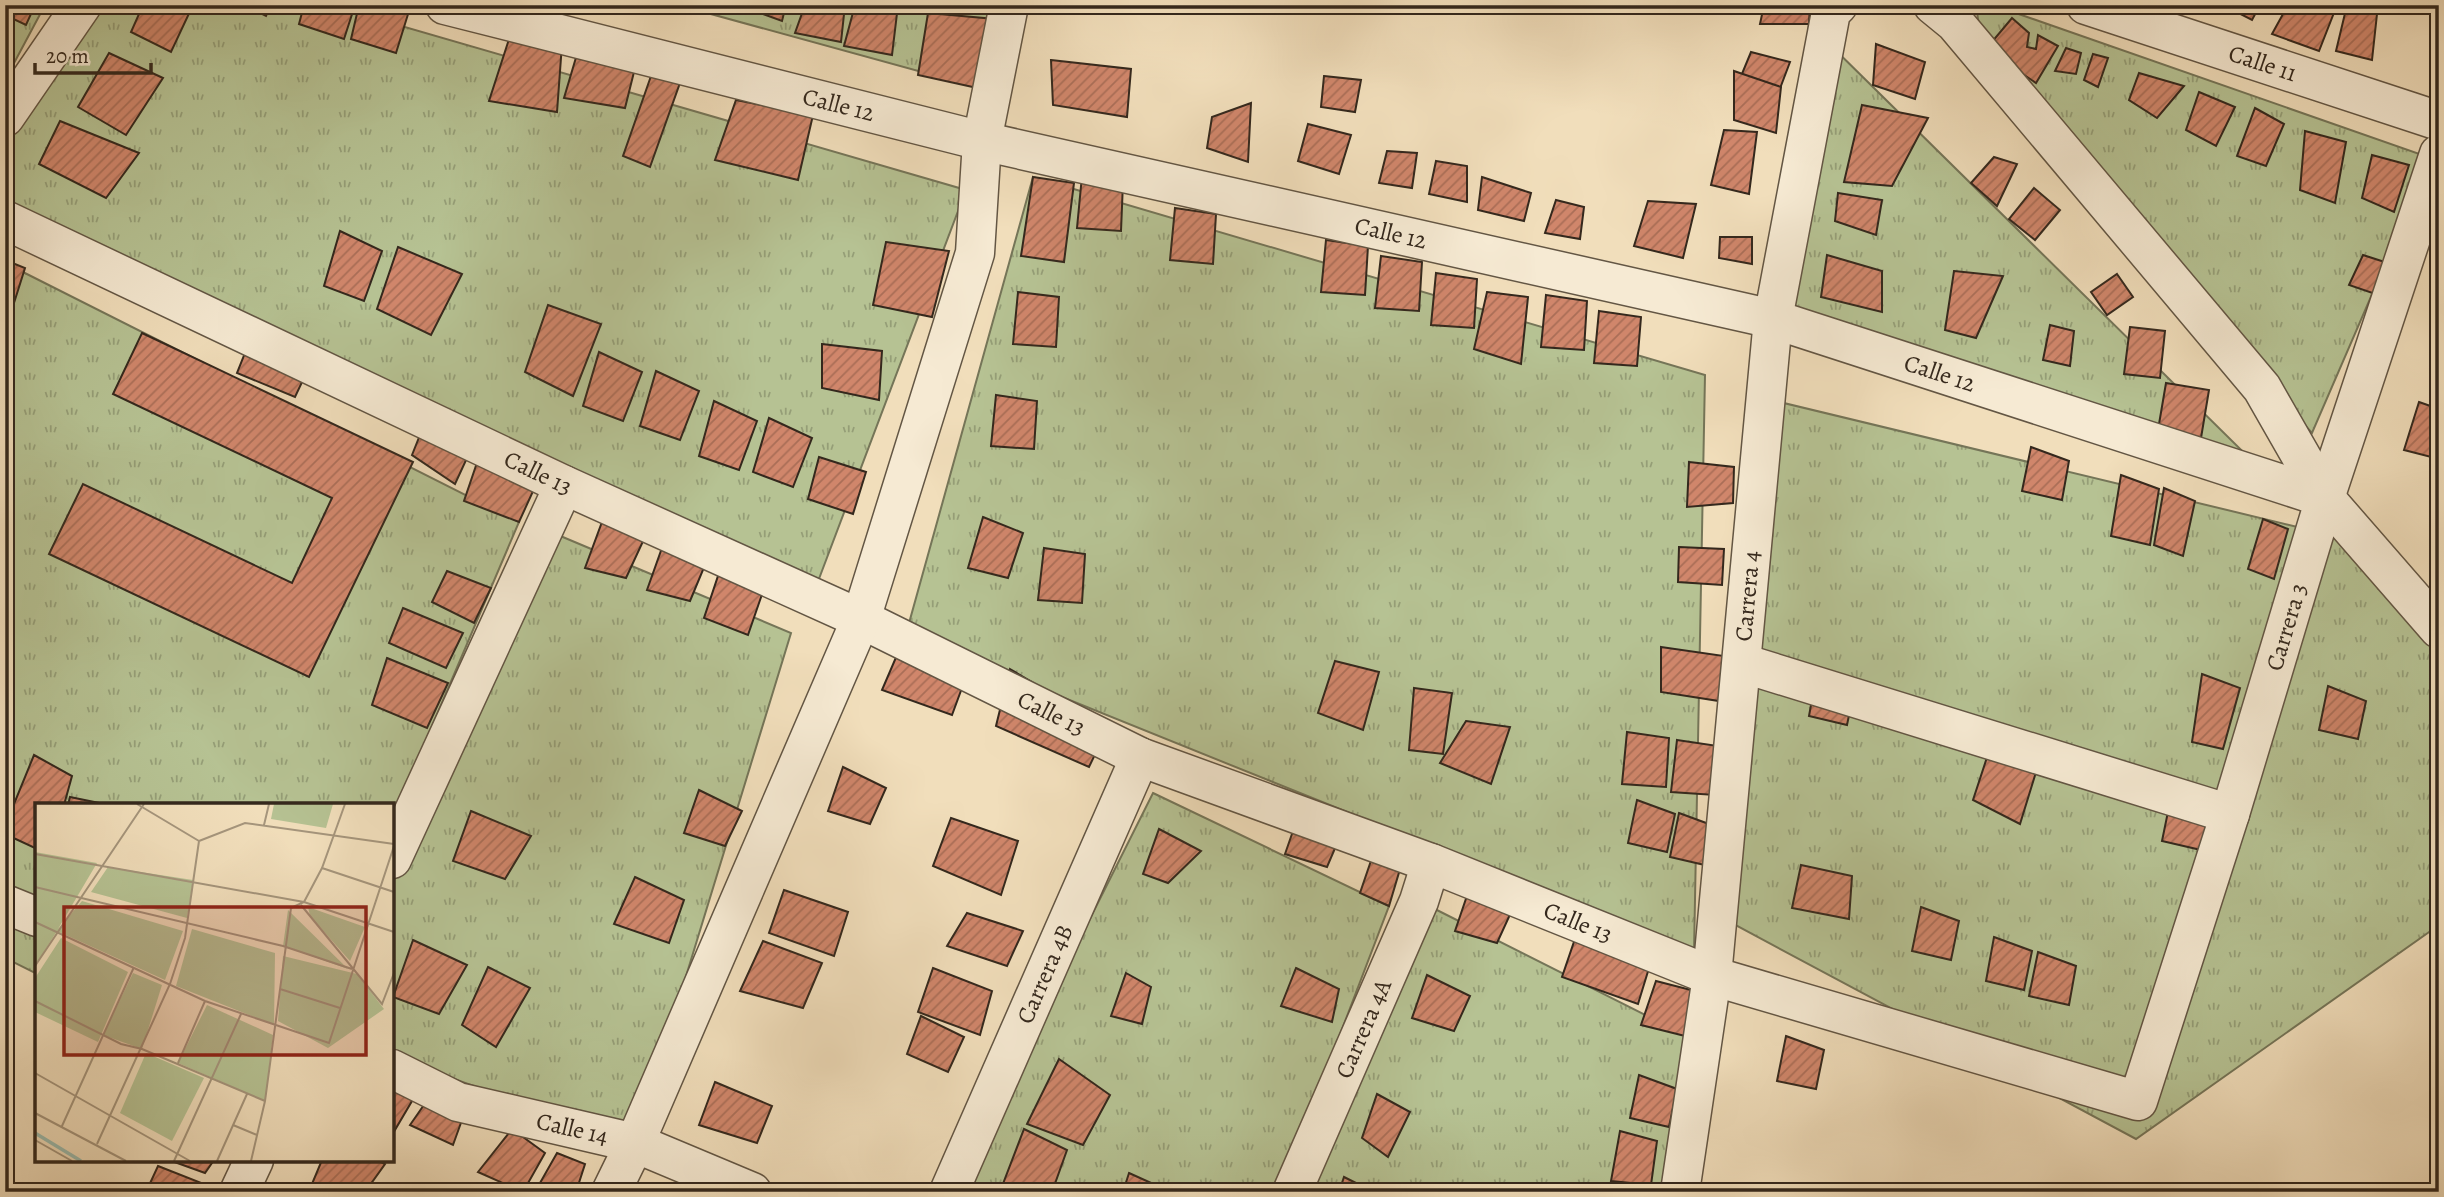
<svg xmlns="http://www.w3.org/2000/svg" width="2444" height="1197" font-family="Alegreya,serif">
  <style>
    .grass { fill: url(#grass-tufts); stroke: #757558; stroke-width: 2 }
    .building { fill: url(#building-hatch); stroke: #34281d; stroke-width: 2 }
    .lines { fill: none; stroke-linecap: round; stroke-linejoin: round }
    .street-casing { stroke: #635644; stroke-width: 41 }
    .street { stroke: #f6ead3; stroke-width: 38 }
    .labels { text-anchor: middle; stroke-width: 6; stroke-linejoin: round; paint-order: stroke }
    .street-label { font-size: 24px; fill: #34281d; stroke: #f6ead3 }
    .inset-river { fill: none; stroke: #9bbcaf; stroke-width: 3.5 }
    .inset-road { fill: none; stroke: #a5957c; stroke-width: 2 }
    .view { fill: #8f2418; fill-opacity: 0.15; stroke: #8f2418; stroke-width: 3.5 }
    .inset-edge { fill: none; stroke: #34281d; stroke-width: 3.5 }
  </style>
  <defs>
    <pattern id="grass-tufts" width="24" height="20" patternUnits="userSpaceOnUse" patternTransform="scale(1.75)"><rect width="24" height="20" fill="#b6c293"/><path d="M3 7l-1-3M5 7V3M7 7l1-3M15 17l-1-3M17 17v-4M19 17l1-3" fill="none" stroke="#959e77"/></pattern>
    <pattern id="building-hatch" width="6" height="6" patternUnits="userSpaceOnUse" patternTransform="scale(1.75)"><rect width="6" height="6" fill="#d0866b"/><path d="M-1 1l2-2M0 6l6-6M5 7l2-2" fill="none" stroke="#aa6e57"/></pattern>
  </defs>
  <rect width="100%" height="100%" fill="#f1debb"/>
  <filter id="stains"><feTurbulence type="fractalNoise" baseFrequency=".00286" numOctaves="4"/><feColorMatrix values="0 0 0 0 .2 0 0 0 0 .09 0 0 0 0 .02 0 0 0 .5 -.17"/></filter>
  <radialGradient id="worn" r=".72"><stop offset=".6" stop-color="#630" stop-opacity="0"/><stop offset="1" stop-color="#630" stop-opacity=".3"/></radialGradient>
  <g class="grass">
    <path d="M5,5H45L5,80Z"/>
    <path d="M101,5H329L966,190L814,592L5,220V127Z"/>
    <path d="M678,5H1006L991,91Z"/>
    <path d="M1976,5H1993L2431,158L2312,433L1986,75Z"/>
    <path d="M1809,24L2291,499L1773,319Z"/>
    <path d="M1033,177L1705,375L1694,952L906,634Z"/>
    <path d="M5,263L519,522L392,820V805H37V974L5,958Z"/>
    <path d="M1767,399L2364,543L2439,637V925L2136,1139L1726,920Z"/>
    <path d="M558,535L791,633L635,1143L392,1057V871Z"/>
    <path d="M1153,793L1389,906L1280,1192H953Z"/>
    <path d="M1419,901L1689,1037L1670,1192H1292Z"/>
  </g>
  <g class="building">
    <path d="M5,5H35L26,25L5,15Z"/>
    <path d="M143,5H193L171,52L131,32Z"/>
    <path d="M244,5H271L266,16Z"/>
    <path d="M304,5H355L344,39L299,24Z"/>
    <path d="M359,5H391L409,11L396,53L351,39Z"/>
    <path d="M693,5H721L719,14Z"/>
    <path d="M739,5H786L782,21Z"/>
    <path d="M805,5H845L841,42L795,33Z"/>
    <path d="M855,5H898L892,55L844,46Z"/>
    <path d="M1764,5H1810L1809,24H1760Z"/>
    <path d="M2223,5H2260L2252,20Z"/>
    <path d="M2288,5H2337L2319,51L2272,34Z"/>
    <path d="M2347,5L2377,14L2372,60L2336,51Z"/>
    <path d="M928,13L1006,20L991,91L918,75Z"/>
    <path d="M2012,18L2029,33L2027,47L2036,49L2038,35L2058,46L2036,83L1986,49Z"/>
    <path d="M510,36L562,44L557,112L489,101Z"/>
    <path d="M580,44L636,64L625,108L564,98Z"/>
    <path d="M1876,44L1925,62L1915,99L1873,85Z"/>
    <path d="M2066,48L2081,53L2076,74L2055,71Z"/>
    <path d="M1751,52L1790,62L1776,99L1739,81Z"/>
    <path d="M109,53L163,78L126,135L78,107Z"/>
    <path d="M2093,54L2108,58L2098,87L2084,80Z"/>
    <path d="M1051,60L1131,69L1127,117L1053,105Z"/>
    <path d="M1734,71L1781,87L1776,133L1734,120Z"/>
    <path d="M2139,73L2184,86L2157,118L2129,100Z"/>
    <path d="M651,76L681,80L650,167L623,156Z"/>
    <path d="M1324,76L1361,80L1355,112L1321,107Z"/>
    <path d="M2199,92L2235,107L2216,146L2186,130Z"/>
    <path d="M736,100L813,115L798,180L715,160Z"/>
    <path d="M1251,103L1248,162L1207,148L1212,117Z"/>
    <path d="M1862,105L1928,118L1892,186L1844,182Z"/>
    <path d="M2255,108L2284,124L2266,166L2237,156Z"/>
    <path d="M60,121L139,153L106,198L39,164Z"/>
    <path d="M1308,124L1351,135L1339,174L1298,161Z"/>
    <path d="M1724,130L1757,132L1749,194L1711,185Z"/>
    <path d="M2305,131L2346,142L2335,203L2300,190Z"/>
    <path d="M1387,151L1417,153L1412,188L1379,183Z"/>
    <path d="M2372,155L2409,165L2394,212L2362,198Z"/>
    <path d="M1994,157L2017,164L1997,206L1971,183Z"/>
    <path d="M1436,161L1467,166V202L1429,194Z"/>
    <path d="M1082,176L1123,182L1121,231L1077,228Z"/>
    <path d="M1033,177L1074,183L1064,262L1021,256Z"/>
    <path d="M1482,177L1531,193L1524,221L1478,210Z"/>
    <path d="M2034,188L2060,210L2035,240L2009,219Z"/>
    <path d="M1838,193L1882,200L1876,235L1835,221Z"/>
    <path d="M1556,200L1584,207L1580,239L1545,233Z"/>
    <path d="M1648,201L1696,204L1683,258L1634,246Z"/>
    <path d="M1175,208L1216,214L1213,264L1170,260Z"/>
    <path d="M340,231L382,251L364,301L324,286Z"/>
    <path d="M1720,237H1752V264L1719,258Z"/>
    <path d="M1326,240L1368,246L1365,295L1321,292Z"/>
    <path d="M886,242L949,251L932,317L873,305Z"/>
    <path d="M398,247L462,274L431,335L377,309Z"/>
    <path d="M1827,255L1882,271V312L1821,297Z"/>
    <path d="M2363,255L2400,267L2390,299L2349,285Z"/>
    <path d="M1381,256L1422,262L1419,311L1375,308Z"/>
    <path d="M5,260L25,268L14,303L5,299Z"/>
    <path d="M1954,271L2003,276L1976,338L1945,330Z"/>
    <path d="M1436,273L1477,279L1474,328L1431,325Z"/>
    <path d="M2117,274L2133,297L2107,315L2091,292Z"/>
    <path d="M1018,292L1059,297L1056,347L1013,344Z"/>
    <path d="M1487,292L1528,297L1521,364L1474,349Z"/>
    <path d="M1546,295L1587,301L1584,350L1541,347Z"/>
    <path d="M548,305L601,324L573,396L525,372Z"/>
    <path d="M1599,311L1641,317L1637,366L1594,363Z"/>
    <path d="M2050,325L2074,331L2070,366L2043,360Z"/>
    <path d="M2130,327L2165,331L2160,378L2124,374Z"/>
    <path d="M142,333L413,462L309,677L49,554L83,484L292,583L332,498L113,394Z"/>
    <path d="M251,338L311,363L295,397L237,373Z"/>
    <path d="M822,344L882,351L879,400L822,388Z"/>
    <path d="M599,352L642,372L623,421L583,406Z"/>
    <path d="M656,371L699,391L680,440L640,426Z"/>
    <path d="M2166,383L2209,390L2201,438L2158,430Z"/>
    <path d="M996,395L1037,401L1034,449L991,446Z"/>
    <path d="M714,401L757,421L739,470L699,456Z"/>
    <path d="M2419,402L2439,409V459L2404,450Z"/>
    <path d="M769,418L812,438L793,487L753,472Z"/>
    <path d="M426,420L473,445L455,484L412,455Z"/>
    <path d="M484,442L544,467L519,522L464,501Z"/>
    <path d="M2031,447L2069,461L2062,500L2022,491Z"/>
    <path d="M819,457L866,472L853,514L808,499Z"/>
    <path d="M1689,462L1734,467L1733,503L1687,507Z"/>
    <path d="M2121,475L2159,489L2150,545L2111,536Z"/>
    <path d="M2164,488L2195,501L2183,556L2154,545Z"/>
    <path d="M609,503L651,524L626,578L585,568Z"/>
    <path d="M983,517L1023,533L1008,578L968,568Z"/>
    <path d="M2263,519L2288,529L2274,579L2248,569Z"/>
    <path d="M668,531L710,553L690,601L647,590Z"/>
    <path d="M1679,547L1724,549L1722,585L1678,582Z"/>
    <path d="M1044,548L1085,554L1082,603L1038,600Z"/>
    <path d="M726,552L769,574L748,635L704,618Z"/>
    <path d="M447,571L491,588L474,623L432,602Z"/>
    <path d="M403,608L463,633L446,668L389,643Z"/>
    <path d="M906,634L970,666L952,715L882,690Z"/>
    <path d="M1661,647L1724,656L1719,701L1661,692Z"/>
    <path d="M387,658L448,683L427,728L372,705Z"/>
    <path d="M1335,661L1379,672L1363,730L1318,713Z"/>
    <path d="M1010,669L1076,708L1110,723L1089,767L996,726Z"/>
    <path d="M1817,672L1855,686L1847,725L1809,716Z"/>
    <path d="M2202,674L2240,688L2223,749L2192,742Z"/>
    <path d="M2328,686L2366,701L2358,739L2319,730Z"/>
    <path d="M1414,688L1452,693L1443,754L1409,750Z"/>
    <path d="M1466,721L1510,727L1491,784L1440,763Z"/>
    <path d="M1627,732L1669,738L1666,787L1622,784Z"/>
    <path d="M1994,736L2041,756L2020,824L1973,800Z"/>
    <path d="M1677,740L1718,746L1715,795L1671,792Z"/>
    <path d="M34,755L72,776L64,805H37V849L5,834V826Z"/>
    <path d="M843,767L886,788L870,824L828,811Z"/>
    <path d="M699,790L742,811L725,846L684,833Z"/>
    <path d="M70,797L109,805H68Z"/>
    <path d="M2171,797L2209,811L2201,850L2162,841Z"/>
    <path d="M1637,800L1675,814L1667,852L1628,843Z"/>
    <path d="M471,811L531,836L505,879L453,861Z"/>
    <path d="M1300,811L1342,832L1327,867L1285,854Z"/>
    <path d="M1679,813L1717,827L1709,866L1670,857Z"/>
    <path d="M951,818L1018,841L1001,895L933,866Z"/>
    <path d="M1159,829L1201,851L1168,883L1143,874Z"/>
    <path d="M1375,849L1403,859L1389,906L1360,893Z"/>
    <path d="M1801,865L1852,876L1849,919L1792,908Z"/>
    <path d="M635,877L684,900L669,943L614,924Z"/>
    <path d="M1470,887L1513,908L1497,943L1455,931Z"/>
    <path d="M784,890L848,912L834,956L769,933Z"/>
    <path d="M1921,907L1959,921L1951,960L1912,951Z"/>
    <path d="M967,913L1023,931L1007,966L947,946Z"/>
    <path d="M1577,933L1649,968L1638,1004L1562,977Z"/>
    <path d="M1994,937L2032,951L2024,990L1986,981Z"/>
    <path d="M413,940L467,965L439,1014L393,997Z"/>
    <path d="M763,941L822,963L803,1008L740,991Z"/>
    <path d="M2038,952L2076,966L2069,1005L2029,996Z"/>
    <path d="M488,967L530,988L496,1047L462,1025Z"/>
    <path d="M933,968L992,991L980,1035L918,1012Z"/>
    <path d="M1296,968L1339,989L1332,1022L1281,1006Z"/>
    <path d="M1126,973L1151,987L1142,1024L1111,1016Z"/>
    <path d="M1427,975L1470,996L1454,1031L1412,1018Z"/>
    <path d="M1656,981L1691,990L1689,1037L1641,1025Z"/>
    <path d="M921,1016L964,1037L948,1072L907,1054Z"/>
    <path d="M1786,1036L1824,1050L1816,1089L1777,1081Z"/>
    <path d="M1059,1059L1110,1095L1083,1145L1027,1124Z"/>
    <path d="M392,1074L422,1084L392,1135Z"/>
    <path d="M1639,1075L1677,1089L1669,1127L1630,1118Z"/>
    <path d="M715,1082L772,1106L757,1143L699,1125Z"/>
    <path d="M435,1089L467,1106L453,1145L410,1125Z"/>
    <path d="M1377,1094L1410,1112L1388,1157L1362,1138Z"/>
    <path d="M512,1129L545,1153L523,1192L478,1172Z"/>
    <path d="M1024,1129L1067,1150L1052,1192L1001,1189Z"/>
    <path d="M1620,1131L1657,1141L1651,1185L1611,1181Z"/>
    <path d="M557,1153L585,1164L576,1192H561L540,1183Z"/>
    <path d="M169,1160H214L205,1173Z"/>
    <path d="M322,1160H377L385,1164L365,1192L309,1191Z"/>
    <path d="M158,1166L209,1186L207,1192H146Z"/>
    <path d="M1129,1173L1158,1186L1156,1192H1123Z"/>
    <path d="M1344,1177L1374,1192H1339Z"/>
  </g>
  <g class="lines">
    <defs>
      <g id="street">
        <path id="s1" d="M445,5L982,141L1773,319L2325,498"/>
        <path d="M1933,5L1955,23L2262,388L2325,498L2439,629"/>
        <path id="s2" d="M2086,5L2439,121"/>
        <path d="M5,117L82,5"/>
        <path id="s3" d="M5,220L564,485L861,619L1140,757L1431,863L1712,976L2138,1101L2230,814L2325,498L2439,154"/>
        <path d="M1742,663L2230,814"/>
        <path d="M392,859L564,485"/>
        <path d="M5,904L37,917"/>
        <path id="s4" d="M392,1069L458,1102L635,1143L752,1192"/>
        <path d="M239,1192L254,1160"/>
        <path d="M611,1192L635,1143L861,619L975,253L982,141L1009,5"/>
        <path id="s5" d="M949,1192L1140,757"/>
        <path id="s6" d="M1292,1192L1419,901L1431,863"/>
        <path id="s7" d="M1680,1192L1712,976L1773,319L1831,12L1838,5"/>
      </g>
    </defs>
    <use href="#street" class="street-casing"/>
    <use href="#street" class="street"/>
  </g>
  <g class="labels">
    <g class="street-label">
      <text dy="8" stroke="none"><textPath href="#s2" startOffset="186">Calle 11</textPath></text>
      <text dy="8" stroke="none"><textPath href="#s1" startOffset="406">Calle 12</textPath></text>
      <text dy="8" stroke="none"><textPath href="#s1" startOffset="973">Calle 12</textPath></text>
      <text dy="8" stroke="none"><textPath href="#s1" startOffset="1540">Calle 12</textPath></text>
      <text dy="8" stroke="none"><textPath href="#s3" startOffset="590">Calle 13</textPath></text>
      <text dy="8" stroke="none"><textPath href="#s7" startOffset="600">Carrera 4</textPath></text>
      <text dy="8" stroke="none"><textPath href="#s3" startOffset="2809">Carrera 3</textPath></text>
      <text dy="8" stroke="none"><textPath href="#s3" startOffset="1157">Calle 13</textPath></text>
      <text dy="8" stroke="none"><textPath href="#s3" startOffset="1724">Calle 13</textPath></text>
      <text dy="8" stroke="none"><textPath href="#s5" startOffset="238">Carrera 4B</textPath></text>
      <text dy="8" stroke="none"><textPath href="#s6" startOffset="178">Carrera 4A</textPath></text>
      <text dy="8" stroke="none"><textPath href="#s4" startOffset="191">Calle 14</textPath></text>
    </g>
  </g>
  <g transform="translate(35 803)">
    <rect width="359" height="359" fill="#f1debb"/>
    <path d="M0,49L62,60L23,126L47,98L148,128L130,177L22,128L0,163ZM73,64L158,77L152,115L56,89ZM273,104L330,124L315,158L275,113ZM253,107L313,166L248,143ZM157,126L240,150L239,222L141,183ZM26,135L93,169L63,239L0,209V175ZM248,153L322,171L349,206L293,245L243,218ZM98,170L127,182L107,246L68,232ZM172,202L238,232L230,298L143,260Z" fill="#b6c293"/>
    <path d="M239,1H298L291,25L236,16Z" fill="#b6c293"/>
    <path d="M111,250L169,275L137,338L85,310Z" fill="#b6c293"/>
    <path class="inset-river" d="M0,330L46,358"/>
    <path class="inset-road" d="M102,1L164,38M229,22L234,1M164,38L210,20L359,41M0,51L269,99L359,129M287,65L359,89M0,84L248,143L317,166M266,102L347,201L359,170M0,119L170,198L294,240L359,43M0,163L109,1M245,186L305,205M0,198L86,241L107,246L230,298M143,260L170,198M0,270L155,358M0,310L91,358M198,322L222,332M27,323L99,164M0,337L37,358M62,341L135,181L150,135L164,38M139,358L206,211M182,358L212,291M216,358L230,298L256,105L269,99L287,65L310,1"/>
    <path class="view" d="M29,104H331V252H29Z"/>
    <rect width="359" height="359" class="inset-edge"/>
  </g>
  <rect width="2444" height="1197" fill="none" stroke="#f1debb" stroke-width="28"/>
  <rect x="7" y="7" width="2430" height="1183" fill="none" stroke="#34281d" stroke-width="3.5"/>
  <rect x="14" y="14" width="2416" height="1169" fill="none" stroke="#34281d" stroke-width="2"/>
  <path d="M35 63v10h116v-10" fill="none" stroke="#34281d" stroke-width="3.5"/>
  <text x="46" y="63" font-size="21" fill="#34281d" stroke="#f6ead3" stroke-width="5" paint-order="stroke">20 m</text>
  <rect width="100%" height="100%" filter="url(#stains)"/>
  <rect width="100%" height="100%" fill="url(#worn)"/>
</svg>
